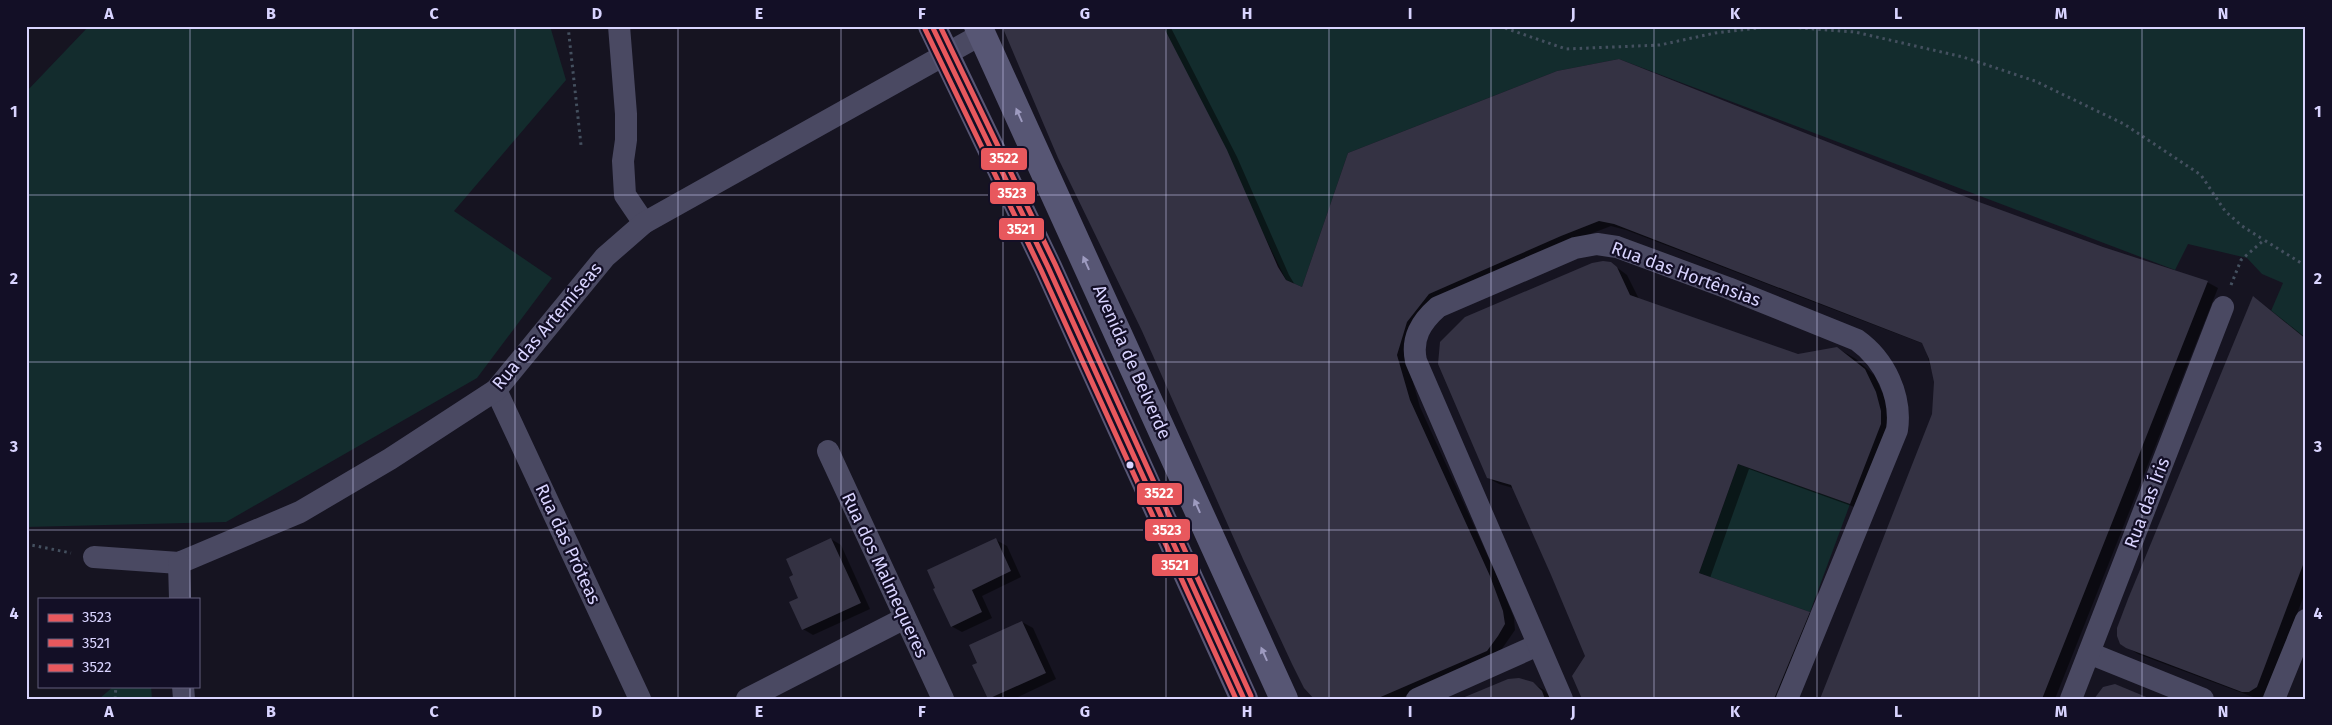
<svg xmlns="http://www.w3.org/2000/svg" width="2332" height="725" font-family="'Fira Sans',sans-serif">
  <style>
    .green { fill: #132c2d }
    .shadow { fill: #0007 }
    .building { fill: #343243 }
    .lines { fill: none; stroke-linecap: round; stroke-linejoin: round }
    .path { stroke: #44505f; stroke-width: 3; stroke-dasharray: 2.5 4; stroke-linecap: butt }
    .minor { stroke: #4a4962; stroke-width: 22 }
    .secondary { stroke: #575674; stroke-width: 28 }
    .bus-1-casing { stroke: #130f26; stroke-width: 9 }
    .bus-2-casing { stroke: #130f26; stroke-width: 9 }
    .bus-3-casing { stroke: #130f26; stroke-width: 9 }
    .bus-1 { stroke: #e8585d; stroke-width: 5 }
    .bus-2 { stroke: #e8585d; stroke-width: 5 }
    .bus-3 { stroke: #e8585d; stroke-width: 5 }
    .oneway { fill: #9e9bc0 }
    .grid { fill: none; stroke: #d9d4ff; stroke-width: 1; stroke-opacity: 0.55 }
    .bus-dot { fill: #d9d4ff; stroke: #130f26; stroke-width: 2 }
    .labels { text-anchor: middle; stroke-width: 4.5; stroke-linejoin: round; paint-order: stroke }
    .street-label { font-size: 18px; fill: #d9d4ff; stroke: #130f26 }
    .line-badge { stroke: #130f26; stroke-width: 2 }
    .badge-label { font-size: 14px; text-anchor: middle; font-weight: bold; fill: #fff }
    .neatline { fill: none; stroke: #d9d4ff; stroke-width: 2 }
    .grid-label { font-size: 16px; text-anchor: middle; font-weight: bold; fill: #d9d4ff }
  </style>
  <rect width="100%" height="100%" fill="#161421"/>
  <g class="green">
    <path d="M89,26H550L566,80L454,211L552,278L477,378L226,522L26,527V92Z"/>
    <path d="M1162,26H2306V339L2271,311L2283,283L2262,274L2247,258L2188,244L2175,270L1619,59L1557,71L1348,153L1302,287L1286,280Z"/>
    <path d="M1738,464L1850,504L1810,612L1699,573Z"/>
    <path d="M114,686H151L152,699H99Z"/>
  </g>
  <g class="shadow">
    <path d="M1003,26H1170L1237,157L1289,275L1295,285L1303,289L1349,154L1979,203L2103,248L2207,282L2218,288L2055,699H1821L1933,414L1935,382L1924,344L1626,230L1611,226L1572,241L1440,299L1407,361L1420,407L1500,583L1514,618L1515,630L1497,656L1399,699H1316L1143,331Z"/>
    <path d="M1611,263L1627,275L1639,299L1798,355L1837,348L1856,359L1875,376L1889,408L1891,430L1860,509L1749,469L1710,578L1810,613L1820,619L1788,699H1583L1587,656L1513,488L1499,484L1488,478Z"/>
    <path d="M2254,297L2306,338V590L2267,693L2260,698L2253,697L2138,654L2127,647Z"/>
    <path d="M831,539L841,545L870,609L813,635L803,629L795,575Z"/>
    <path d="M996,540L1007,546L1021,577L982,596L992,618L962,632L951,626Z"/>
    <path d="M1022,622L1033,628L1056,679L1014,699H989L974,666Z"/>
    <path d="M1532,683L1544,690L1552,699H1463Z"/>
  </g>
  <g class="building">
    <path d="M1002,26H1163L1227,150L1278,267L1286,280L1302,287L1348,153L1557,71L1619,59L1979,202L2103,247L2208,281L2042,699H1820L1932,414L1934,382L1929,359L1922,343L1614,224L1599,221L1561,236L1429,294L1407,322L1397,355L1410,400L1490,576L1503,611L1505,624L1498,636L1487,651L1376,699H1314L1304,688L1292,664L1243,559L1142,331L1058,158Z"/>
    <path d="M1603,261L1611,262L1617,267L1630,295L1798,354L1837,347L1865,369L1876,392L1881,411V424L1850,504L1738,464L1699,573L1810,612L1774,699H1582L1572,676L1585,656L1551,575L1511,485L1487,478L1438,364L1440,342L1465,317L1592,263Z"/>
    <path d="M2253,296L2306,339V557L2257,687L2249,692H2242L2126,648L2120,644L2117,636V628L2128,599Z"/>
    <path d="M831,538L861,603L802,630L789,602L798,598L789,577L793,575L786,559Z"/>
    <path d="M996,538L1011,571L972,590L982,612L951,627L933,589L935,588L927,570Z"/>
    <path d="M1022,621L1046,673L988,699L972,665L977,663L969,645Z"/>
    <path d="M1508,679L1519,678L1533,682L1542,691L1545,699H1460Z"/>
    <path d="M2115,684L2151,699H2094L2103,687Z"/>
  </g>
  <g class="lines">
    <g class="path">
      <path d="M568,26L581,145"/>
      <path d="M1499,26L1566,49L1660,45L1715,33L1774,26L1855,32L1963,57L2035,81L2124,124L2201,175L2225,211L2242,226L2264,240"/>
      <path d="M2231,285L2241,260L2264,240L2306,266"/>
      <path d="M26,544L71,553"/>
      <path d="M115,699L116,686"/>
    </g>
    <g class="minor">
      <path d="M619,26L626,114V140L623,161L625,195L644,223"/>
      <path d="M496,390L640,699"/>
      <path d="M828,451L943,699"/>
      <path d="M94,557L179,563L300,512L390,459L496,390L605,257L644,223L982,34"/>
      <path d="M179,563L180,599"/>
      <path d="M2089,653L2203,699"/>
      <path d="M183,686L184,699"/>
      <path d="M747,699L905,618"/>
      <path d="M1417,699L1538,645"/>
      <path d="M1562,699L1416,361C1411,338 1421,322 1438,307L1575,248L1597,244L1617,247L1728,288L1857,340C1885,360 1902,396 1897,430L1787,699"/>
      <path d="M2071,699L2223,307"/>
      <path d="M2274,699L2306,620"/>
    </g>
    <g class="secondary">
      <path d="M932,26L1048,267L1244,699"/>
      <path d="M978,26L1284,699"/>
    </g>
    <defs>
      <path id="bus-1" d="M932,26L1048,267L1244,699"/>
      <path id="bus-2" d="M925,29L1041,270L1236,699"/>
      <path id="bus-3" d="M940,26L1055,264L1251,696"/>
    </defs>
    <use href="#bus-1" class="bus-1-casing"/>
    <use href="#bus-2" class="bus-2-casing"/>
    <use href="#bus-3" class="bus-3-casing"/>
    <use href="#bus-1" class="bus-1"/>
    <use href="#bus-2" class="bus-2"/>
    <use href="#bus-3" class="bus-3"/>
  </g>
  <defs><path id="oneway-solid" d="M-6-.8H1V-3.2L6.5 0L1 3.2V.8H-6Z" transform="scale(1.25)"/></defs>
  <g class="oneway">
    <use href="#oneway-solid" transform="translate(1019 115) rotate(-114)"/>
    <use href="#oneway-solid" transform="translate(1086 263) rotate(-114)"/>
    <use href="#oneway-solid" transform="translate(1197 506) rotate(-114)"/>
    <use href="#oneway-solid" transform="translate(1264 654) rotate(-114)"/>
  </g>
  <path class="grid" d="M190,26V599M353,26V699M515,26V699M678,26V699M841,26V699M1003,26V699M1166,26V699M1329,26V699M1491,26V699M1654,26V699M1817,26V699M1979,26V699M2142,26V699M26,195H2306M26,362H2306M26,530H2306M190,686V699"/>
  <circle class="bus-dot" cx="1130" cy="465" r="4.5"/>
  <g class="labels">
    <g class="street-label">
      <text transform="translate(1686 274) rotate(20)" y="6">Rua das Hortênsias</text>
      <text transform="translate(547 326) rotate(-50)" y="6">Rua das Artemíseas</text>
      <text transform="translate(1132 362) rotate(66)" y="6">Avenida de Belverde</text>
      <text transform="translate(2147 503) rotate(-69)" y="6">Rua das Íris</text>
      <text transform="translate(568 544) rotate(65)" y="6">Rua das Próteas</text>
      <text transform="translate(885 575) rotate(65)" y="6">Rua dos Malmequeres</text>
    </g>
  </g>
  <g class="line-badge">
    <rect x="980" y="147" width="48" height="24" rx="5" fill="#e8585d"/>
    <rect x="989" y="181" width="47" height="24" rx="5" fill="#e8585d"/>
    <rect x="998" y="217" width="47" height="24" rx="5" fill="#e8585d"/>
    <rect x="1136" y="482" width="47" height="24" rx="5" fill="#e8585d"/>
    <rect x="1144" y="518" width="47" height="24" rx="5" fill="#e8585d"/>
    <rect x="1151" y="553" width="48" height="24" rx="5" fill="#e8585d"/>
  </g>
  <g class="badge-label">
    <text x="1004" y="163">3522</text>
    <text x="1012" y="198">3523</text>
    <text x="1021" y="234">3521</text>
    <text x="1159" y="498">3522</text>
    <text x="1167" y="535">3523</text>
    <text x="1175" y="570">3521</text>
  </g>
  <rect width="2332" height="725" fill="none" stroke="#130f26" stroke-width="55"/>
  <rect x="38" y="598" width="162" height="90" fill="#130f26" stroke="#625e7d"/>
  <rect x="48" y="614" width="25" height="8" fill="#e8585d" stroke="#625e7d"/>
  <text x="82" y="622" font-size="15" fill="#d9d4ff">3523</text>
  <rect x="48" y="639" width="25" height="8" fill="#e8585d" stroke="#625e7d"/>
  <text x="82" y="648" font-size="15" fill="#d9d4ff">3521</text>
  <rect x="48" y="664" width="25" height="8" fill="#e8585d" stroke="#625e7d"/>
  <text x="82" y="672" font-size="15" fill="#d9d4ff">3522</text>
  <rect x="28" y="28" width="2276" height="670" class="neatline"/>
  <g class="grid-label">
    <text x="109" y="19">A</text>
    <text x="271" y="19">B</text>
    <text x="434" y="19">C</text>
    <text x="597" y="19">D</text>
    <text x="759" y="19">E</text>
    <text x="922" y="19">F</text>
    <text x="1085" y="19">G</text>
    <text x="1247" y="19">H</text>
    <text x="1410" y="19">I</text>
    <text x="1573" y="19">J</text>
    <text x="1735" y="19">K</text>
    <text x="1898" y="19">L</text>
    <text x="2061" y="19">M</text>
    <text x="2223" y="19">N</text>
    <text x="14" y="117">1</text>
    <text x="2318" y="117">1</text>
    <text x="14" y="284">2</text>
    <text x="2318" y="284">2</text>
    <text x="14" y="452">3</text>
    <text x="2318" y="452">3</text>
    <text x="14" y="619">4</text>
    <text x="2318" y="619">4</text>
    <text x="109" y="717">A</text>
    <text x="271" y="717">B</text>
    <text x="434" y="717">C</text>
    <text x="597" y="717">D</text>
    <text x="759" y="717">E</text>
    <text x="922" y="717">F</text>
    <text x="1085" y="717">G</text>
    <text x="1247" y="717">H</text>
    <text x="1410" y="717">I</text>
    <text x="1573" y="717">J</text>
    <text x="1735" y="717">K</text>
    <text x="1898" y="717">L</text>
    <text x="2061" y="717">M</text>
    <text x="2223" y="717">N</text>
  </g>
</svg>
